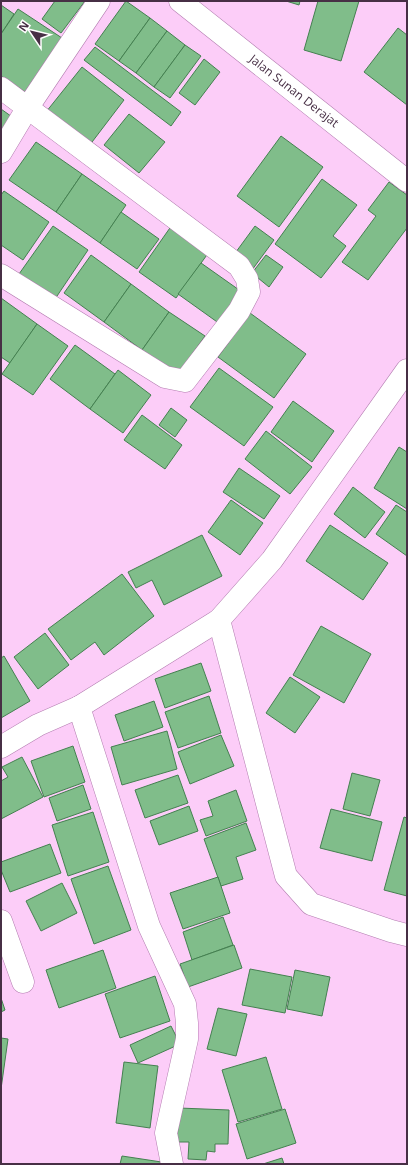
<svg xmlns="http://www.w3.org/2000/svg" width="408" height="1165" font-family="'Open Sans',sans-serif">
  <style>
    .building { fill: #80bd8a; stroke: #448050 }
    .lines { fill: none; stroke-linecap: round; stroke-linejoin: round }
    .street-casing { stroke: #b37db0; stroke-width: 23 }
    .secondary-casing { stroke: #b37db0; stroke-width: 23 }
    .street { stroke: #fff; stroke-width: 22 }
    .secondary { stroke: #fff; stroke-width: 22 }
    .labels { text-anchor: middle; stroke-width: 3.5; stroke-linejoin: round; paint-order: stroke }
    .street-label { font-size: 12px; fill: #472f45; stroke: #fff }
  </style>
  <rect width="100%" height="100%" fill="#fccdf8"/>
  <g class="building">
    <path d="M55,1H85L61,33L42,19Z"/>
    <path d="M126,1L150,18L119,61L95,44Z"/>
    <path d="M286,1H300L299,5Z"/>
    <path d="M318,1H359L341,61L304,50Z"/>
    <path d="M1,5L14,14L1,34Z"/>
    <path d="M18,9L62,38L25,92L1,76V34Z"/>
    <path d="M150,18L167,31L136,73L119,61Z"/>
    <path d="M398,28L407,35V105L364,72Z"/>
    <path d="M167,31L185,45L154,87L136,73Z"/>
    <path d="M185,45L201,56L170,98L154,87Z"/>
    <path d="M95,47L181,112L171,126L84,60Z"/>
    <path d="M204,59L220,72L195,105L179,93Z"/>
    <path d="M82,67L124,100L89,146L46,112Z"/>
    <path d="M1,109L15,119L1,139Z"/>
    <path d="M129,114L165,142L139,173L104,145Z"/>
    <path d="M281,136L323,167L279,227L237,196Z"/>
    <path d="M36,142L82,174L56,212L9,180Z"/>
    <path d="M82,174L126,205L100,243L56,212Z"/>
    <path d="M322,179L357,205L333,236L346,246L321,278L275,244Z"/>
    <path d="M389,182L407,195V228L368,280L342,262L376,216L368,210Z"/>
    <path d="M4,191L49,222L23,260L1,245V195Z"/>
    <path d="M121,212L159,239L137,269L100,243Z"/>
    <path d="M172,225L209,252L176,298L139,272Z"/>
    <path d="M53,226L88,250L55,299L19,274Z"/>
    <path d="M255,226L274,240L252,270L233,256Z"/>
    <path d="M91,255L131,284L104,322L64,293Z"/>
    <path d="M266,255L283,267L269,287L252,273Z"/>
    <path d="M201,263L242,292L220,324L178,294Z"/>
    <path d="M131,284L169,312L142,350L104,322Z"/>
    <path d="M1,298L37,324L10,363L1,357Z"/>
    <path d="M169,312L205,336L178,374L142,350Z"/>
    <path d="M250,313L306,354L274,398L218,357Z"/>
    <path d="M37,324L68,346L33,395L2,374Z"/>
    <path d="M75,345L115,374L90,409L50,379Z"/>
    <path d="M219,368L273,407L244,446L190,407Z"/>
    <path d="M118,370L151,395L123,433L90,409Z"/>
    <path d="M293,401L334,431L312,462L271,432Z"/>
    <path d="M171,408L187,420L175,437L159,425Z"/>
    <path d="M142,415L182,445L165,469L124,440Z"/>
    <path d="M266,431L312,467L290,494L245,459Z"/>
    <path d="M399,447L407,452V509L374,488Z"/>
    <path d="M239,468L280,496L264,519L223,492Z"/>
    <path d="M353,487L385,512L365,538L334,514Z"/>
    <path d="M231,500L263,523L240,555L208,532Z"/>
    <path d="M396,505L407,512V556L376,534Z"/>
    <path d="M330,525L388,563L363,600L306,561Z"/>
    <path d="M202,535L222,576L164,605L152,580L136,588L128,572Z"/>
    <path d="M122,574L154,616L104,655L95,642L71,660L48,629Z"/>
    <path d="M321,626L371,654L344,703L293,675Z"/>
    <path d="M45,633L69,665L38,689L14,657Z"/>
    <path d="M4,656L30,701L1,718V658Z"/>
    <path d="M201,663L211,691L165,708L155,679Z"/>
    <path d="M290,677L320,697L295,733L266,713Z"/>
    <path d="M209,696L221,733L178,748L165,712Z"/>
    <path d="M154,701L163,727L124,741L115,715Z"/>
    <path d="M167,731L177,769L122,785L111,747Z"/>
    <path d="M221,735L234,766L190,784L178,752Z"/>
    <path d="M73,746L85,782L44,797L31,761Z"/>
    <path d="M22,757L43,797L1,819V781L8,777L2,767Z"/>
    <path d="M352,773L380,780L370,816L343,809Z"/>
    <path d="M178,775L188,803L145,818L135,790Z"/>
    <path d="M83,785L91,809L57,821L49,798Z"/>
    <path d="M236,790L247,821L206,836L200,820L213,816L208,801Z"/>
    <path d="M189,806L198,831L159,845L150,821Z"/>
    <path d="M331,809L382,822L372,861L320,848Z"/>
    <path d="M93,812L109,862L68,876L52,825Z"/>
    <path d="M404,817L407,818V896L384,890Z"/>
    <path d="M246,823L256,850L236,857L243,879L221,886L204,839Z"/>
    <path d="M50,844L61,873L10,892L1,870V862Z"/>
    <path d="M108,866L131,930L94,944L71,879Z"/>
    <path d="M218,877L230,913L183,929L170,893Z"/>
    <path d="M62,883L77,913L41,931L26,901Z"/>
    <path d="M223,917L233,945L192,960L183,932Z"/>
    <path d="M234,945L242,968L188,987L180,964Z"/>
    <path d="M103,950L116,988L59,1008L46,970Z"/>
    <path d="M250,969L292,977L285,1013L242,1005Z"/>
    <path d="M295,970L330,977L322,1016L287,1009Z"/>
    <path d="M155,976L170,1021L120,1038L105,994Z"/>
    <path d="M1,998L5,1010L1,1012Z"/>
    <path d="M218,1008L247,1014L236,1056L207,1049Z"/>
    <path d="M171,1026L180,1044L138,1063L130,1045Z"/>
    <path d="M1,1038L8,1039L1,1089Z"/>
    <path d="M266,1057L282,1109L238,1122L222,1070Z"/>
    <path d="M124,1062L158,1066L150,1128L116,1123Z"/>
    <path d="M179,1108L229,1110L228,1144H215V1152L207,1151L206,1160L188,1159L189,1142H177Z"/>
    <path d="M285,1109L296,1143L247,1159L236,1124Z"/>
    <path d="M122,1156L168,1163V1164H120Z"/>
    <path d="M282,1158L284,1164H263Z"/>
  </g>
  <g class="lines">
    <defs>
      <g id="street">
        <path d="M1,88L239,266L247,279L249,292L239,311L185,381L165,377L1,275"/>
        <path d="M1,152L28,107L99,1"/>
        <path d="M219,620L286,876L311,904L391,931L407,935"/>
        <path d="M79,707L149,926L185,1004L187,1023V1039L166,1133L172,1164"/>
        <path d="M1,747L38,725L79,707L219,620L272,560L407,370"/>
        <path d="M1,921L23,982"/>
      </g>
      <path id="secondary" d="M180,1L407,181"/>
    </defs>
    <use href="#street" class="street-casing"/>
    <use href="#secondary" class="secondary-casing"/>
    <use href="#street" class="street"/>
    <use href="#secondary" class="secondary"/>
  </g>
  <g class="labels">
    <g class="street-label">
      <text transform="translate(294 91) rotate(38)" y="4">Jalan Sunan Derajat</text>
    </g>
  </g>
  <rect width="408" height="1165" fill="none" stroke="#472f45" stroke-width="4"/>
  <g transform="translate(32 32) rotate(305)" stroke="#ffffff" stroke-width="3" paint-order="stroke">
  <path d="M0-3L7 15L0 10L-7 15Z" fill="#472f45"/>
  <text y="-6" font-size="11" font-weight="bold" text-anchor="middle" fill="#472f45">N</text>
  </g>
</svg>
